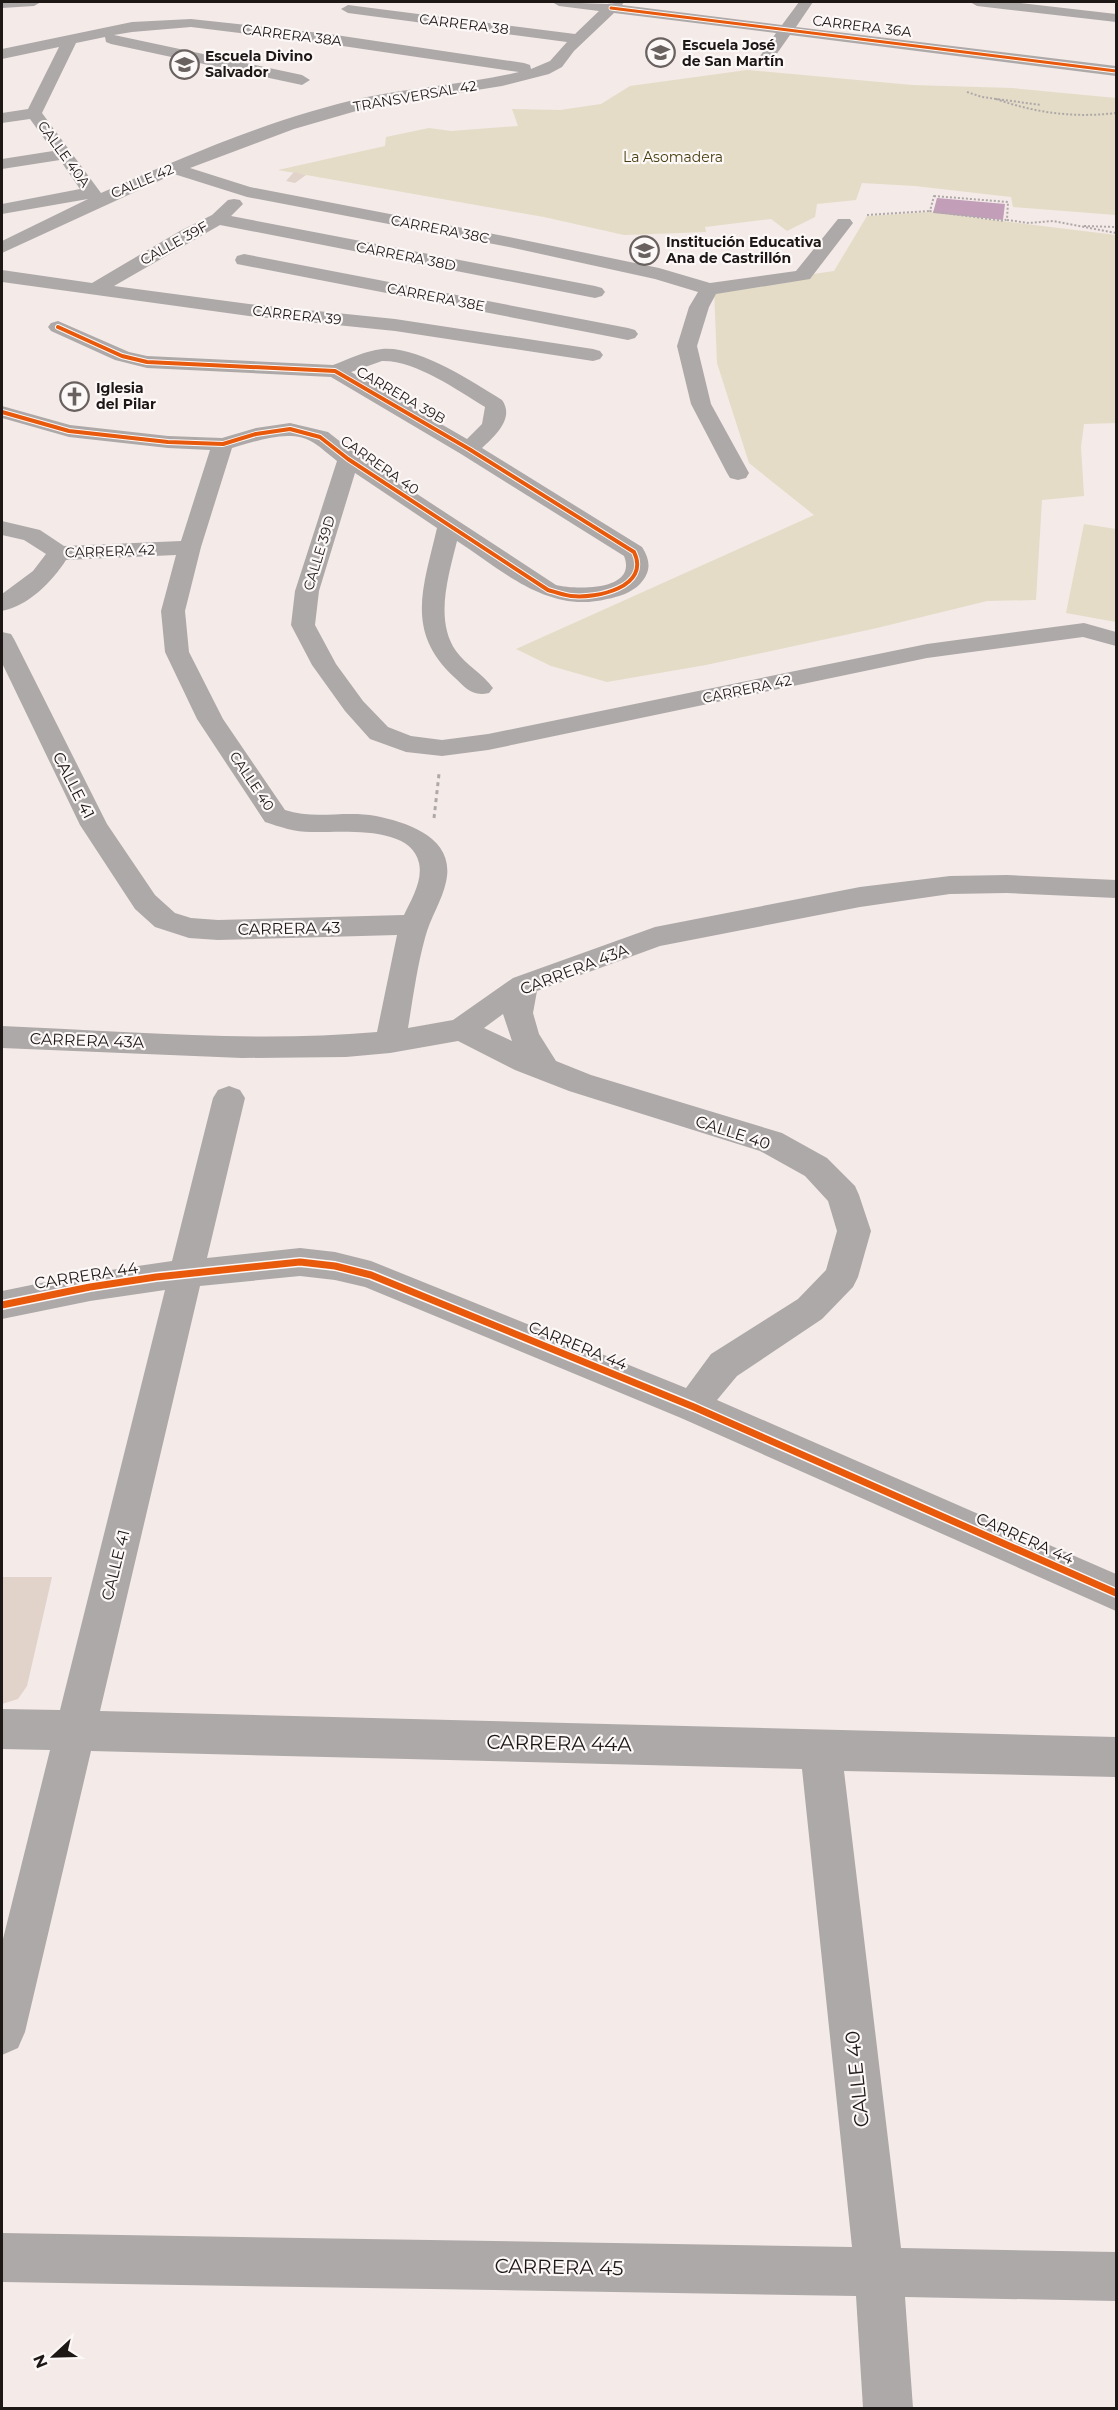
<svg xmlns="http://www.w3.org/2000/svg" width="1118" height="2410" font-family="Montserrat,sans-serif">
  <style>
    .green { fill: #e4dcc6 }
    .water { fill: #c29eb9 }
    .building { fill: #e1d3ca }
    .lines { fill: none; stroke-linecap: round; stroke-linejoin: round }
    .path-far1 { stroke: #aea9a8; stroke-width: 2; stroke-dasharray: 2 2; stroke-linecap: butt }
    .path { stroke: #aea9a8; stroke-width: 3; stroke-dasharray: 4 4; stroke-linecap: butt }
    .minor { fill: #ada9a9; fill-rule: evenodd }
    .cycleway-far2-casing { stroke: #fcf8f7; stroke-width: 5 }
    .cycleway-far1-casing { stroke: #fcf8f7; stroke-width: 6 }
    .cycleway-casing { stroke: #fcf8f7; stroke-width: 10 }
    .cycleway-far2 { stroke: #e8590c; stroke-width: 3 }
    .cycleway-far1 { stroke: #e8590c; stroke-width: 4 }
    .cycleway { stroke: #e8590c; stroke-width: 7 }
    .labels { text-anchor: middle; stroke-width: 4.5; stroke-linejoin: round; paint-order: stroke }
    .far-street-label { font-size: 14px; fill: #1d1715; stroke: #fcf8f7 }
    .far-poi-label { font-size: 14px; font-weight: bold; fill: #1d1715; stroke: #fcf8f7; text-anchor: start }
    .far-park-label { font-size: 14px; fill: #473e10; stroke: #fcf8f7 }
    .street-label { font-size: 16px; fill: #1d1715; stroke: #fcf8f7 }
    .near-street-label { font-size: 20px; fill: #1d1715; stroke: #fcf8f7 }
  </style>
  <rect width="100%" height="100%" fill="#f4eae8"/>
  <g class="green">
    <path d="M747,70L912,85L1012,88L1116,98V215L1013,207L1011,197L915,186L862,183L856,200L817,204L815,217L787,231L771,219L705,227L706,232L624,235L544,217L278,170L385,146L386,137L429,128L451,131L518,126L512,109L560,110L601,104L630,86Z"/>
    <path d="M930,212L1116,235V423L1084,424L1081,447L1084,496L1042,500L1036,600L987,601L877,628L706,665L607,682L551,666L516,649L814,515L749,463L717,363L714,289L834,271L867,216Z"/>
    <path d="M1084,524L1116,529V622L1066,613Z"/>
  </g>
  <path class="water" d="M937,198L1005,204L1003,220L933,213Z"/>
  <g class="building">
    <path d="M294,172L306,175L295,183L286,181Z"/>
    <path d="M2,1577H52L27,1686L18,1699L2,1704Z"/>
  </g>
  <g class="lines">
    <g class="path-far1">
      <path d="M967,92L982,97L1041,105"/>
      <path d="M996,99C1036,113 1074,118 1116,113"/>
      <path d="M934,196L1008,202L1007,219L1004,221L930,211Z"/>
      <path d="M867,215L930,211"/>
      <path d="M1007,220L1029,223L1053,221L1116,233"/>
      <path d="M1084,226L1116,227"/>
    </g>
    <path class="path" d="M434,818L439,774"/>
    <g class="minor">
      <path d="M2,2H41L34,6L2,8Z"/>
      <path d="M552,2L607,4L624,2L622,5L782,25L799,2H813L796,27L1116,66V76L790,35L771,62L766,64L758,59L776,33L614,13L574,51L562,67L549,74L502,86L370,107L294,129L190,168L250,187L509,237L659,268L710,283L796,271L838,219H850L853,223L810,279L716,294L709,307L697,346L711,404L749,473L746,478L738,480L730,478L727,473L691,404L677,346L689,307L698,292L655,279L509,247L247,197L174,174L2,253V241L88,199L2,214V204L80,189L60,160L2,169V159L53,151L30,119L2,123V113L28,109L59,47L2,59V49L132,22L191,19L329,34L524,63L530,65L531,69L550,61L567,42L348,13L341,9L348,5L575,34L599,11L559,6ZM191,27L329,44L519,72C469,84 417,87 367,97C275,117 186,156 101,193L42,113L76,43L105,37L106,42L111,44L302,85L310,80L302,75L114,35L132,32Z"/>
      <path d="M970,2H1011L1116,14V22L977,6Z"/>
      <path d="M234,199L240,200L243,204L231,216L595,286L602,288L605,292L602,296L595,298L220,225L114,286L249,304L395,319L593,349L600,351L603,355L600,359L593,361L395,331L249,316L2,282V270L92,283L180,231L212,215L228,200Z"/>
      <path d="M244,254L628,328L635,330L638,334L635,338L628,340L237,264L235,260L237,256Z"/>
      <path d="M58,321L129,352L147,356L333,365C349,359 365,351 382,349C419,346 471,381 502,400C515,418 495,436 482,448L642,547C651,561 651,572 640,584C631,593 618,597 607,599C548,614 503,571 457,541C449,574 434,620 456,651C466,665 483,674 493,688L489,693C472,697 466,688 454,677C404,631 424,585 437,528L355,473L319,591L315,625L336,664L363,701L388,727L411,736L442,740L488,734L927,644L1084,623L1116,632V646L1083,637L927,658L488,750L442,756L406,752L370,739L345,711L312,665L291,625L295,591L337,461C329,455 322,448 314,443C291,428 257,441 232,448L201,547L185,611L189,652L223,719L285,810C314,820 345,810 376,816C409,823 456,838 446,882C442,901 430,918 425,938C417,967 413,998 408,1028L453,1020L513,978L655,927L860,887L950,876L1007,875L1116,880V898L1007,893L950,894L860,907L660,946L537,991L533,1013L539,1034L556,1061L591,1075L782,1133L827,1158L855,1186L859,1195L871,1231L858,1277L853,1287L822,1319L737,1376L717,1400L1116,1574V1611L681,1418L365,1287L335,1280L300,1276L200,1286L100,1711L1116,1737V1777L844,1771L901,2248L1116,2252V2301L905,2297L913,2408H863L856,2296L2,2282V2233L852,2247L802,1769L91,1751L25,2032L18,2048L2,2055V1943L50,1750L2,1749V1709L60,1710L165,1290L90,1301L2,1319V1291L90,1273L172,1261L213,1098L218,1090L229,1086L240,1090L245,1098L207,1258L300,1248L335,1252L371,1261L686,1388L711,1354L798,1299L826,1270L837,1231L828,1201L805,1176L760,1151L569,1091L515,1070L458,1041L390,1053L346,1057L242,1058L2,1048V1026C126,1031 253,1043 377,1032L397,935L218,940L189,938L155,927L135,909L80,825L2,663V632L11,634L14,639L107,824L155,895L175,913L191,918L218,920L404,915C411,900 423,881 419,863C411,824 338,833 311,832C295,832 280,827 265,822L197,719L165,652L161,611L176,555L66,560C52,582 28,606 2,611V594L33,571L46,554L24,540L2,535V521L40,530L64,546L181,541L210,450L168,448L69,437L2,418V406L70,425L168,436L222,438L256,428L290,423L328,432L356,454L556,585C576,590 638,591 624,556L461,454L331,377L147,368L115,360L51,331L48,327L51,323ZM382,361C415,360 457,390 485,407L482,424L467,439L351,372ZM503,1014L512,1041L484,1028Z"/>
    </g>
    <defs>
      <path id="cycleway-far2" d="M611,8L1116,71"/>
      <path id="cycleway-far1" d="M2,412L69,431L168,442L223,444L256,434L290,429L320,437L348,459L548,590C555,592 563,595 571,596C596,599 651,587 634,552L469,449L335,371L147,362L122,356L58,327"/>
      <path id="cycleway" d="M2,1305L90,1287L156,1277L300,1262L335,1266L371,1275L694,1407L1116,1593"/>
    </defs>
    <use href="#cycleway-far2" class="cycleway-far2-casing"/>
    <use href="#cycleway-far1" class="cycleway-far1-casing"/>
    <use href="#cycleway" class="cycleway-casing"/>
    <use href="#cycleway-far2" class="cycleway-far2"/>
    <use href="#cycleway-far1" class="cycleway-far1"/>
    <use href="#cycleway" class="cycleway"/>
  </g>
  <defs>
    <symbol id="school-ring" viewBox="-11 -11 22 22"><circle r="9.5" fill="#fcf8f7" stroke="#68615f" stroke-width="1.5"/><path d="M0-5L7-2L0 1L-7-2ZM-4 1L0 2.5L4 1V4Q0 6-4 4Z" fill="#68615f"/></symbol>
    <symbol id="church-ring" viewBox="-11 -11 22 22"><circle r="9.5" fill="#fcf8f7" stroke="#68615f" stroke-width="1.5"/><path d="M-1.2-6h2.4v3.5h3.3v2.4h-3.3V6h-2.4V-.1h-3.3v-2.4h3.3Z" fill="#68615f"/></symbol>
  </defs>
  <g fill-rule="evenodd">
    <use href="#school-ring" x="644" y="36" width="33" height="33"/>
    <use href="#school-ring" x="168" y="48" width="33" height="33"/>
    <use href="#school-ring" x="628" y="234" width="33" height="33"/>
    <use href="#church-ring" x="58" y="380" width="33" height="33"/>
  </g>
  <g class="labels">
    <g class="far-street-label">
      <text transform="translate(464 24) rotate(7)" y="5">CARRERA 38</text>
      <text transform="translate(862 26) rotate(7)" y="5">CARRERA 36A</text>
      <text transform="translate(292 35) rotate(7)" y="5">CARRERA 38A</text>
      <text transform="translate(415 96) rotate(-10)" y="5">TRANSVERSAL 42</text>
      <text transform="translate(64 154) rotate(54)" y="5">CALLE 40A</text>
      <text transform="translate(142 181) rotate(-23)" y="5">CALLE 42</text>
      <text transform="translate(440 229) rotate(11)" y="5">CARRERA 38C</text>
      <text transform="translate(174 243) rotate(-29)" y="5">CALLE 39F</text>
      <text transform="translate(406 256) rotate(11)" y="5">CARRERA 38D</text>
      <text transform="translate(436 297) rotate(11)" y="5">CARRERA 38E</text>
      <text transform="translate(297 315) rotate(6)" y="5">CARRERA 39</text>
      <text transform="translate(401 395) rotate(30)" y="5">CARRERA 39B</text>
      <text transform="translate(380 465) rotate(35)" y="5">CARRERA 40</text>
      <text transform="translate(110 551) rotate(-2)" y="5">CARRERA 42</text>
      <text transform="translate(319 553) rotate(-73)" y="5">CALLE 39D</text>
      <text transform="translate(747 689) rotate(-12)" y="5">CARRERA 42</text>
      <text transform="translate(252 781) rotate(56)" y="5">CALLE 40</text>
    </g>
    <g class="far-poi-label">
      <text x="682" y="50">Escuela José<tspan x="682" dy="16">de San Martín</tspan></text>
      <text x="205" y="61">Escuela Divino<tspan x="205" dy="16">Salvador</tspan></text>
      <text x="666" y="247">Institución Educativa<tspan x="666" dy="16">Ana de Castrillón</tspan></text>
      <text x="96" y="393">Iglesia<tspan x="96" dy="16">del Pilar</tspan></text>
    </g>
    <g class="far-park-label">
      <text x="673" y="162">La Asomadera</text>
    </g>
    <g class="street-label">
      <text transform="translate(74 785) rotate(63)" y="6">CALLE 41</text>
      <text transform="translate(289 928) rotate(-1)" y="6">CARRERA 43</text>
      <text transform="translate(574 969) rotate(-21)" y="6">CARRERA 43A</text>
      <text transform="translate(87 1040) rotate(2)" y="6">CARRERA 43A</text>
      <text transform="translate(733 1132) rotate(18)" y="6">CALLE 40</text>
      <text transform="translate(86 1275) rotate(-9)" y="6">CARRERA 44</text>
      <text transform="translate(578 1345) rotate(22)" y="6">CARRERA 44</text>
      <text transform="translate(1025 1538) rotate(24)" y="6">CARRERA 44</text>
      <text transform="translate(115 1565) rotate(-76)" y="6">CALLE 41</text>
    </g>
    <g class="near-street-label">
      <text transform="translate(559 1743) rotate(1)" y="7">CARRERA 44A</text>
      <text transform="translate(857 2079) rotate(-96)" y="7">CALLE 40</text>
      <text transform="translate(559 2267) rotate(1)" y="7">CARRERA 45</text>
    </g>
  </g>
  <rect width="1118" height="2410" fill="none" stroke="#1d1715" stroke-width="6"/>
  <g transform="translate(54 2356) rotate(248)" stroke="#fcf8f7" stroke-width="4.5" paint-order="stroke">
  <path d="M0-4.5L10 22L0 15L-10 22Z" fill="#1d1715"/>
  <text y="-9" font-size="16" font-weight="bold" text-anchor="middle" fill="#1d1715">N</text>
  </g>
</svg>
